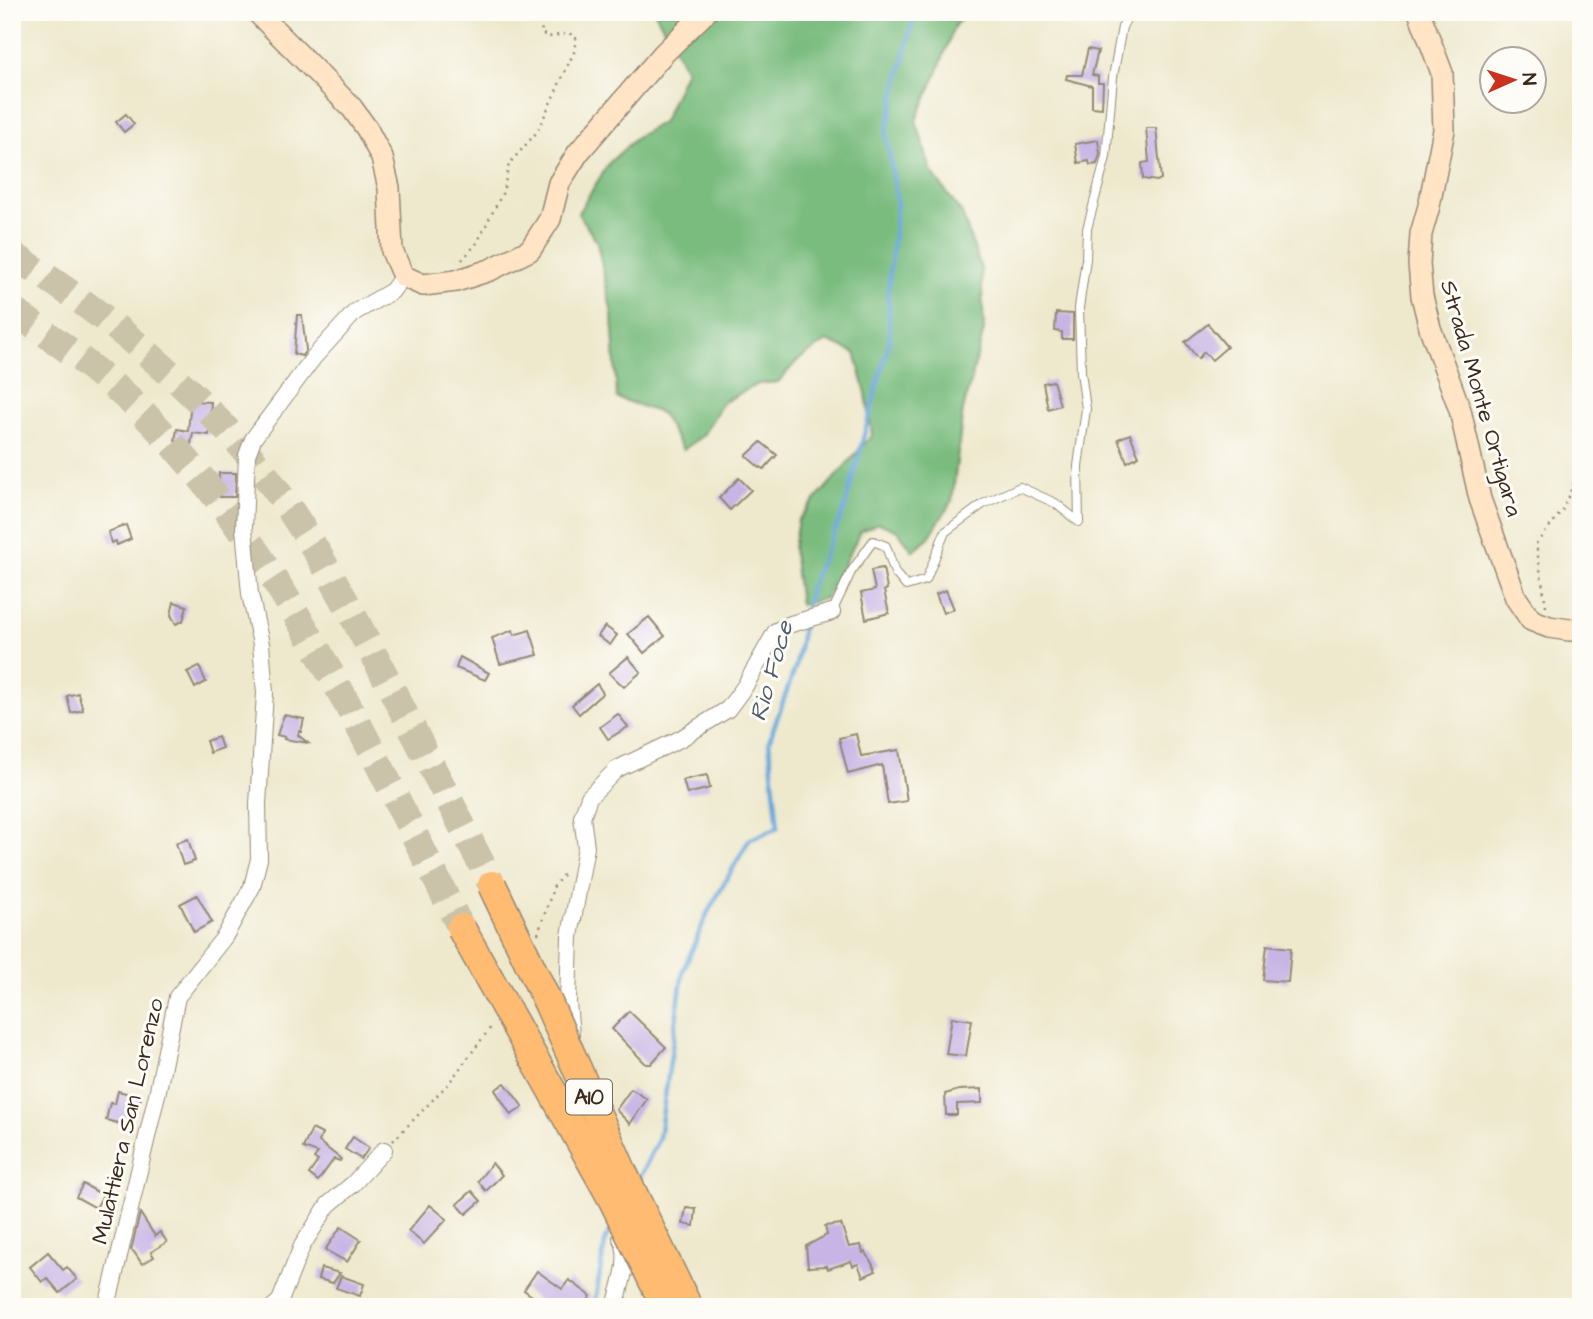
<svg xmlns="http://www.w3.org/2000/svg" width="1593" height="1319" font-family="'Architects Daughter',sans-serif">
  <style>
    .forest { fill: #79bc7e; stroke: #5a734e; stroke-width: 2 }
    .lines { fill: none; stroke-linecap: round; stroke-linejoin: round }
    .stream { stroke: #6aa6db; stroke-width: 4.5 }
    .building { fill: #c8b5e5 }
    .highway-tunnel { stroke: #cac2a9; stroke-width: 28; stroke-dasharray: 28 14; stroke-linecap: butt }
    .lane-casing { stroke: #948975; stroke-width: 10 }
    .street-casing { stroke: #948975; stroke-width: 18 }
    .secondary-casing { stroke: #948975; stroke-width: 24 }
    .path { stroke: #948975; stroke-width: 2.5; stroke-dasharray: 2 5; stroke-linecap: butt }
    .lane { stroke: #fff; stroke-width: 8 }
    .street { stroke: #fff; stroke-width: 16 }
    .secondary { stroke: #ffe4c6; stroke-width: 21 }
    .highway-bridge-casing { stroke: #948975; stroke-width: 31; stroke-linecap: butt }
    .highway-bridge { stroke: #ffbb71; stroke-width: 28 }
    .labels { text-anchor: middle; stroke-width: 6; stroke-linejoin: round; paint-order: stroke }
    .shield { fill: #fdfcf7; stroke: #75695f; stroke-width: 2 }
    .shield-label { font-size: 21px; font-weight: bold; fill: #3b2a1e }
    .street-label { font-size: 23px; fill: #3b2a1e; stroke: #fdfcf7 }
    .water-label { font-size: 24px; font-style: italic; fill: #4e5c6a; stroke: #fdfcf7 }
  </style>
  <rect width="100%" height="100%" fill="#fdfcf7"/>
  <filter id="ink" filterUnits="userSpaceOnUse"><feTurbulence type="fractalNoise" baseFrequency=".0143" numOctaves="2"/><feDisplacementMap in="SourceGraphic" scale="14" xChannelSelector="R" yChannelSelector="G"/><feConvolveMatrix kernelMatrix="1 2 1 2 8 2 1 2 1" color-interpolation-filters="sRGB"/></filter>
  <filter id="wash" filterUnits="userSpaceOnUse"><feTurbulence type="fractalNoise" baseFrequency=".00686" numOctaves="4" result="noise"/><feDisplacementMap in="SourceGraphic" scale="28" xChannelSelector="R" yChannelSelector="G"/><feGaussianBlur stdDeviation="1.57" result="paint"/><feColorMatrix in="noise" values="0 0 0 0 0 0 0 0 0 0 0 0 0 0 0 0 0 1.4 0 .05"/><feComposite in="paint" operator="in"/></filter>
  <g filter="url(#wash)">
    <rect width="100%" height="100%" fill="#eee8cc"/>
    <path class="forest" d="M655,12H969L955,25L936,76L916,120L931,171L962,214L981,268L984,330L963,410L952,501L929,537L913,551L898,531L879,523L861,531L826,598L800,605L793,549L798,520L872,435L866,393L855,353L827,341L797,361L778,382L758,384L723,402L703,435L683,450L661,413L617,398L612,314L597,242L578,213L609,163L638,136L663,122L686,70Z"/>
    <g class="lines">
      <g class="stream">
        <path d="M805,616L810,587L844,510L890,338L888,292L897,203L886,133L915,12"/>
        <path d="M638,1181L659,1138L683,971L708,912L749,840L778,827L769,741L796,665L803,625"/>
        <path d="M594,1307L606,1238L613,1225"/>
      </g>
    </g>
    <g id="blocks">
      <g class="building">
        <path d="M1088,49L1098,51L1092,75L1098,76V83H1103L1102,108L1092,107V86L1066,79L1067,75H1082Z"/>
        <path d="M126,114L134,124L124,132L116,122Z"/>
        <path d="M1146,128H1156L1161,179L1157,181L1143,179L1142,163L1149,162Z"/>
        <path d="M1098,140L1100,154L1097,164L1090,165L1089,161L1078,163L1075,144Z"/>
        <path d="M1056,313L1073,314V339H1062V332L1055,331Z"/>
        <path d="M297,315H302L306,350L302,356L294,354Z"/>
        <path d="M1208,324L1227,347L1212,360L1204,352L1198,359L1185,342Z"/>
        <path d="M1053,381L1060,405L1048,409L1043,383Z"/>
        <path d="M191,401L211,402L209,435L193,433L191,444L175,441L177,429L188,431Z"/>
        <path d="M1130,434L1139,456L1127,462L1118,439Z"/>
        <path d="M761,442L777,455L764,469L761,467L760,468L746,456Z"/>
        <path d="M219,473H236L235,497H220Z"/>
        <path d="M739,478L751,490L730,510L719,498Z"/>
        <path d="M126,525L131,539L117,545L116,541L111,543L108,532Z"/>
        <path d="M883,568L887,589L884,591L889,613L866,619L861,593L875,590L871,570Z"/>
        <path d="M946,590L954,609L943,613L936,594Z"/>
        <path d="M174,602L187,606L183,621L176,624L171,615Z"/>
        <path d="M649,617L665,636L644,653L628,634Z"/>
        <path d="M605,626L617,635L610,645L598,636Z"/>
        <path d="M513,630L514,635L530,630L538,655L500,664L492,638Z"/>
        <path d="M460,657L489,673L485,680L456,668Z"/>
        <path d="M628,657L641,672L624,687L609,673Z"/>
        <path d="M199,666L206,682L195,688L187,672Z"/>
        <path d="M597,684L603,693L579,714L572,705Z"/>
        <path d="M78,693L83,710L71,713L67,696Z"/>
        <path d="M618,714L628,727L608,739L600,727Z"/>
        <path d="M284,715L304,719L301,732L299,731L298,735L308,743L284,739L285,737L277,735Z"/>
        <path d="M856,734L861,756L899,750L907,801L888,804L882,765L848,774L839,738Z"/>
        <path d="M218,737L222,748L210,753L206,741Z"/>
        <path d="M707,775L710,788L687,794L683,780Z"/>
        <path d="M188,839L195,861L183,865L176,843Z"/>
        <path d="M197,895L212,922L194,932L180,904Z"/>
        <path d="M1267,945L1291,948L1288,982L1263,980Z"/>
        <path d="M629,1011L666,1047L651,1064H646L612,1029Z"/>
        <path d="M952,1017L972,1020L966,1056L946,1054Z"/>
        <path d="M505,1083L523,1107L511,1115L495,1090Z"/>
        <path d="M631,1089L647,1099L630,1124L616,1110Z"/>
        <path d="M982,1089V1103L957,1104V1115H946L945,1094L959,1090Z"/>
        <path d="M118,1091L141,1097L136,1115L132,1114L129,1126L106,1120L110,1103L115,1104Z"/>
        <path d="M312,1129L322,1134L319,1142L341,1159L340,1161L334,1159L318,1181L309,1174L318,1161L314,1158L318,1153L303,1148Z"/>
        <path d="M353,1137L369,1148L361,1159L345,1149Z"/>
        <path d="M492,1163L502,1175L486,1191L478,1181Z"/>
        <path d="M83,1184L103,1195L96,1208L76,1197Z"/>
        <path d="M472,1191L481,1201L466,1214L457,1204Z"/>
        <path d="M430,1205L447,1219L424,1244L408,1231Z"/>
        <path d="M686,1208L696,1209L694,1226L683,1224Z"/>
        <path d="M140,1213L155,1236L160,1232L167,1242L151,1252L154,1257L142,1264L134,1252L131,1250Z"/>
        <path d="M841,1224L849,1247L861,1245L863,1253L866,1252L876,1271L863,1277L858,1264L853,1266L851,1261L828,1269L827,1266L808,1267L806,1246L827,1235L825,1226Z"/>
        <path d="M341,1227L361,1240L347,1262L325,1250Z"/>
        <path d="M48,1252L63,1270L67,1267L77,1279L60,1293L47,1278L42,1282L30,1267Z"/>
        <path d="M321,1268L340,1273L333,1283L318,1279Z"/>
        <path d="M537,1271L562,1289L569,1280L591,1296L584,1307H547L524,1290Z"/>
        <path d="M341,1276L364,1284L360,1296L336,1288Z"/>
      </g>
    </g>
  </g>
  <g filter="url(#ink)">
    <use href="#blocks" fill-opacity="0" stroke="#948975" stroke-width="2"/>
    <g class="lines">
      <g class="highway-tunnel">
        <path d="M12,255C95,306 171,368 236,440C299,510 345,600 388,682C423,750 458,817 492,885"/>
        <path d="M12,310C60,343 109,378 149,419C289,564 371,751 461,928"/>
      </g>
      <defs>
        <path id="lane" d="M832,612L851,572L873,541L886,546L895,573L906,586L926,580L945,532L983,504L1020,487L1055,503L1079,522L1078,466L1086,409L1081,372L1079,308L1086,259L1087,229L1106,157L1113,77L1122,27L1130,12"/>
        <g id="street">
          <path d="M571,1036L568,1002L570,936L586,847L582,817L589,797L617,769L680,739L728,709L745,686L776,631L791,624L832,612"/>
          <path d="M107,1307L158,1090L177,997L225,936L252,887L259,859L258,804L265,693L261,644L250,594L244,528L247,455L253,439L314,357L355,312L392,291L403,276"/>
          <path d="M273,1307L280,1301L302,1246L328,1205L353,1184L384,1150"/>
          <path d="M615,1307C620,1286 632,1257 621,1238"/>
        </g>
        <g id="secondary">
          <path d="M257,12L352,108L367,129L382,158L389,188L392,251L403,276L423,285L456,281L490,270L530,250L550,219L559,183L578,153L663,54L706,12"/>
          <path d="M1419,12L1442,73L1444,130L1429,206L1421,234L1419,264L1422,296L1430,328L1460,410L1480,499L1516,598L1531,620L1549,627L1569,630L1581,629"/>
        </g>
      </defs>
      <use href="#lane" class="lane-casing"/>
      <use href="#street" class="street-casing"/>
      <use href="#secondary" class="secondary-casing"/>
      <g class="path">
        <path d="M462,260L477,243L503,192L509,164L537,132L574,52L576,38L569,33L549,37L541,33L543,21L561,12"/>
        <path d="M1546,606L1536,544L1562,511L1581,466"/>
        <path d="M538,934L554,886L566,871"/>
        <path d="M393,1141L449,1083L491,1027"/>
      </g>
      <use href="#lane" class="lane"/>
      <use href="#street" class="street"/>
      <use href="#secondary" class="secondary"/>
      <defs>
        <g id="highway-bridge">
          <path d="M492,885L549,1005L623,1173L688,1307"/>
          <path d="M461,928L613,1200L666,1307"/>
        </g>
      </defs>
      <use href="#highway-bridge" class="highway-bridge-casing"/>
      <use href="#highway-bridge" class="highway-bridge"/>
    </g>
  </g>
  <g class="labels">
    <rect class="shield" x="566" y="1079.5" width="46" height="35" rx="5"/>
    <g class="shield-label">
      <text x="589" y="1104">A10</text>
    </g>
    <g class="street-label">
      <text transform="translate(1482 398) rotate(74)" y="8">Strada Monte Ortigara</text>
      <text transform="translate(127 1121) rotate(-77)" y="8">Mulattiera San Lorenzo</text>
    </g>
    <g class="water-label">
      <text transform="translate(771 671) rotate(-74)" y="8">Rio Foce</text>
    </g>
  </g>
  <rect width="1593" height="1319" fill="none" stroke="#fdfcf7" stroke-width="42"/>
  <g transform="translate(1513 80) rotate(87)"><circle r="33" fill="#fdfcf7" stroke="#afa8a0" stroke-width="2"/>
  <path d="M0-5L12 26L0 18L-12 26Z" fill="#c8321e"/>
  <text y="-10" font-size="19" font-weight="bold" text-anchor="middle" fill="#3b2a1e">N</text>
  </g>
</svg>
